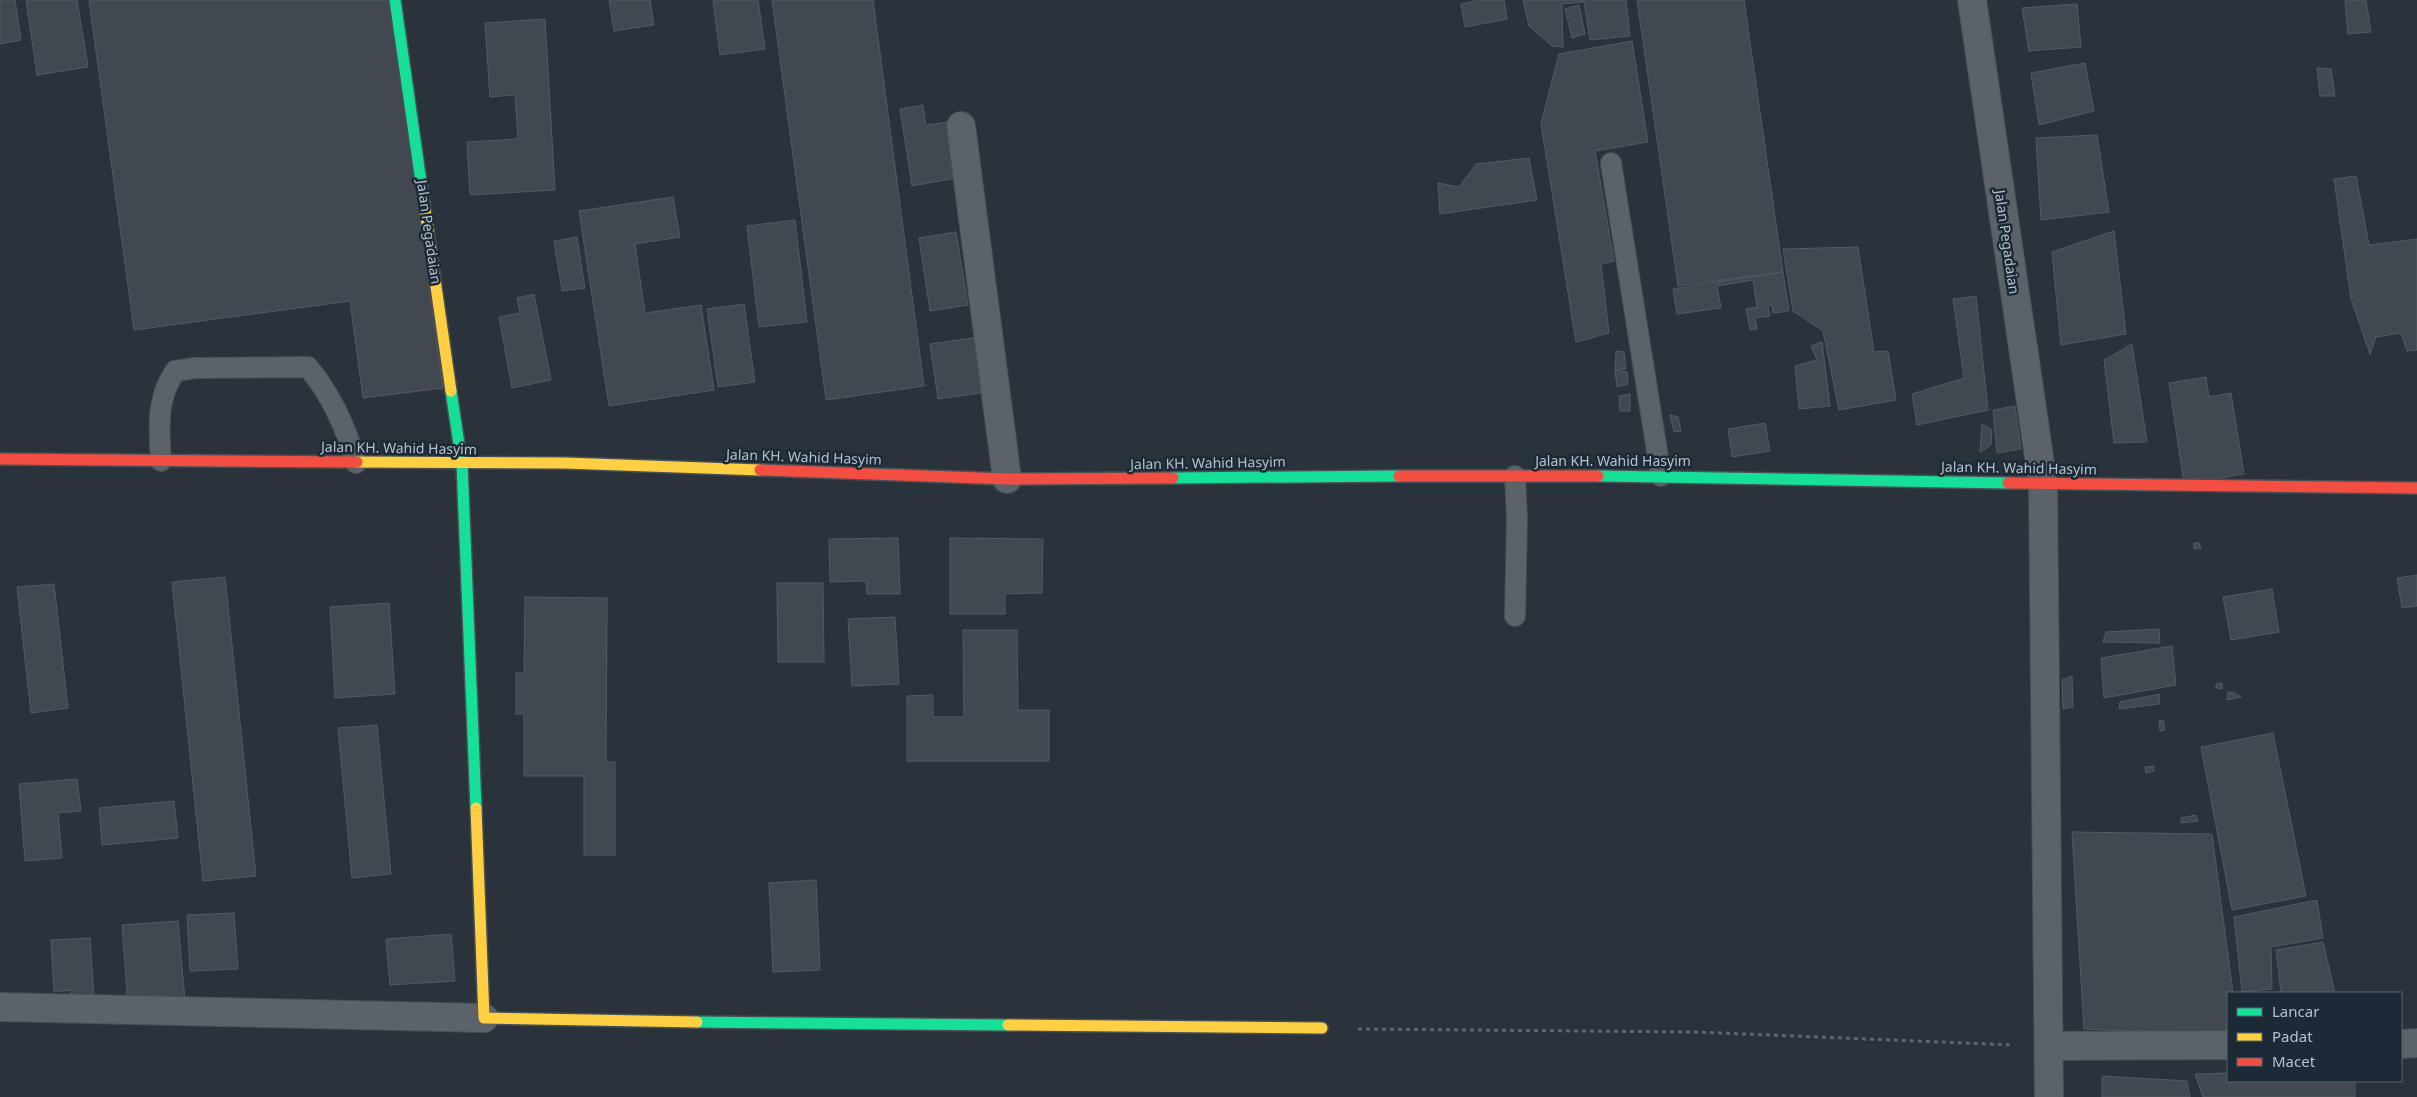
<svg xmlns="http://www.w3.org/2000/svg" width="2417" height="1097" font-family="'Noto Sans',sans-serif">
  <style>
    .building { fill: #41484f; stroke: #525a62 }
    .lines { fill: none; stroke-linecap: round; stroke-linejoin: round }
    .lane-casing { stroke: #484f55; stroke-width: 22 }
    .street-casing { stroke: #484f55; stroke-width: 30 }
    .fast-casing { stroke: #484f55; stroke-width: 14 }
    .slow-casing { stroke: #484f55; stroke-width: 14 }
    .jam-casing { stroke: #484f55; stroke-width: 14 }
    .path { stroke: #5e656b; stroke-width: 3; stroke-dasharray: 4 4; stroke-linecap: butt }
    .lane { stroke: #5b6268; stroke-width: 20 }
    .street { stroke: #5b6268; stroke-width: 28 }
    .fast { stroke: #16e098; stroke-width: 11 }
    .slow { stroke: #ffcf43; stroke-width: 11 }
    .jam { stroke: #f24e42; stroke-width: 11 }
    .labels { text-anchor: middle; stroke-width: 5; stroke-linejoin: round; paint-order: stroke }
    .street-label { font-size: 14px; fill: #b4c0cc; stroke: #1c2a37 }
  </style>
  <rect width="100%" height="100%" fill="#2a333b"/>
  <g class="building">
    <path d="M0,0H15L21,40L0,44Z"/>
    <path d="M26,0H77L88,67L37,75Z"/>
    <path d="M89,0H390L443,388L363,398L350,301L134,330Z"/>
    <path d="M609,0H650L654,25L614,31Z"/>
    <path d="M713,0H758L765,49L720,55Z"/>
    <path d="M772,0H873L924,386L826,400Z"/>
    <path d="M1479,0H1504L1507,19L1465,27L1461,4Z"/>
    <path d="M1523,0H1626L1630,36L1590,40L1584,2L1562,4L1563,47L1552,46L1529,26Z"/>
    <path d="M1637,0H1744L1783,272L1678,286Z"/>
    <path d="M2345,0H2366L2371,32L2348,34Z"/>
    <path d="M2077,4L2081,47L2029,51L2022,8Z"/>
    <path d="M1579,5L1585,34L1572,38L1565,9Z"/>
    <path d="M545,19L555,190L470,195L467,142L518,139L515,95L490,97L485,23Z"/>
    <path d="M1632,41L1648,142L1595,151L1614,261L1601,264L1609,333L1576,342L1541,124L1559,54Z"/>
    <path d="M2085,63L2094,111L2039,125L2031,73Z"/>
    <path d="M2317,68L2331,69L2335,96H2320Z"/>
    <path d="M923,105L926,125L948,122L957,178L912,186L900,109Z"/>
    <path d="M2097,135L2109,212L2041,220L2036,138Z"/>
    <path d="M1529,158L1537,200L1440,214L1438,183L1459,187L1476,164Z"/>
    <path d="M2356,176L2369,245L2417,239V350L2407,351L2401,333L2376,337L2370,354L2351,299L2334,179Z"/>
    <path d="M673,197L680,237L635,244L645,313L701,305L714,390L609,406L579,211Z"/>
    <path d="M795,220L807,322L759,327L747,226Z"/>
    <path d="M2114,231L2126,334L2061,345L2052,252Z"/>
    <path d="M956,232L968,305L930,311L919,238Z"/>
    <path d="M577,237L585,288L562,291L554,241Z"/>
    <path d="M1858,247L1874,352L1888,351L1896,400L1839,410L1823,331L1793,311L1783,249Z"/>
    <path d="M1783,272L1789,311L1773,313L1772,305L1768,306L1770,316L1755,318L1757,329L1750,330L1746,309L1757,307L1753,280L1717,286L1721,308L1677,314L1673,289Z"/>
    <path d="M534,294L551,380L512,388L499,317L520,313L517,298Z"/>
    <path d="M1976,296L1988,410L1917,425L1912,394L1964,378L1953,299Z"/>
    <path d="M744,304L755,382L718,387L707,309Z"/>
    <path d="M980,337L988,392L938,399L930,344Z"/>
    <path d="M1822,342L1830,406L1799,409L1795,366L1817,360L1811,346Z"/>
    <path d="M2132,344L2147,442L2114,443L2104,360Z"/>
    <path d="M1616,351L1624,352L1626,369L1615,370Z"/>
    <path d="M1615,370L1627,372L1628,384L1617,387Z"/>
    <path d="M2206,377L2209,397L2231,393L2244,474L2184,484L2169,383Z"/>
    <path d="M1630,394V411H1620L1619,396Z"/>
    <path d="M2015,406L2021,449L1997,453L1993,410Z"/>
    <path d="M1670,415L1678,417L1681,431L1674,432Z"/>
    <path d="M1765,423L1770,451L1732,457L1728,429Z"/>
    <path d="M1982,424L1992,430L1991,445L1980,452Z"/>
    <path d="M898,538L900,594H867L866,581L830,582L829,539Z"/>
    <path d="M950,538L1043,539L1042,593L1005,594V614H950Z"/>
    <path d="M2194,543H2199L2201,548L2194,549Z"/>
    <path d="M2417,575V606L2402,608L2397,578Z"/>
    <path d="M225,577L256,876L203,881L172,582Z"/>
    <path d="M777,583H823L824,662H778Z"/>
    <path d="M54,584L68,708L31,713L17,587Z"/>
    <path d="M2272,589L2279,632L2231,640L2223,597Z"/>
    <path d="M525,597L607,598L606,762H615V855H584V776H524V714H516V673H524Z"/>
    <path d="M389,603L395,694L335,698L330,607Z"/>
    <path d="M895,617L899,684L852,686L848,619Z"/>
    <path d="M2159,629L2160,643L2103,642L2106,632Z"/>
    <path d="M963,630H1017L1018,710H1049V761H907V696L933,695V717H964Z"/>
    <path d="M2172,646L2176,685L2104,698L2101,658Z"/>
    <path d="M2072,676L2073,707L2063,709L2062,680Z"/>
    <path d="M2222,683V689L2216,688V684Z"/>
    <path d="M2228,692L2235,693L2241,697L2227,700Z"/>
    <path d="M2160,694L2159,704L2119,709L2120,702Z"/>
    <path d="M2163,720L2165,730L2160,731L2159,721Z"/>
    <path d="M377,725L391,874L352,878L338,728Z"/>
    <path d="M2273,733L2306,896L2232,910L2201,747Z"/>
    <path d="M2154,766V771L2146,773L2145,767Z"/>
    <path d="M77,779L81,811L58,813L62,858L25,861L19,784Z"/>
    <path d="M174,801L178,838L102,845L99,808Z"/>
    <path d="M2196,815L2198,821L2181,823V818Z"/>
    <path d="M2072,832L2212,834L2233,993H2228V1035L2084,1029Z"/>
    <path d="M816,880L820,970L773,972L769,883Z"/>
    <path d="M2317,900L2323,938L2271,947L2272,989L2242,992L2234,917Z"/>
    <path d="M234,913L238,969L190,971L187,915Z"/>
    <path d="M178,921L185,1001L128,1006L122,925Z"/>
    <path d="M451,934L455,981L390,985L386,939Z"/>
    <path d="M90,938L94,998L71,999L70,990L54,992L51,940Z"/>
    <path d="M2323,942L2335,993H2273L2281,992L2276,950Z"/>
    <path d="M2228,1073V1081H2355V1097H2203L2195,1074Z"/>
    <path d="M2102,1076L2187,1081L2190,1097H2102Z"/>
  </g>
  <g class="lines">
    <defs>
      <g id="lane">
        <path d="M1611,163L1661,476"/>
        <path d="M161,461C159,427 156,400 175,371L195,368L308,367C332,396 346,427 356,463"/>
        <path d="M1515,616L1517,518L1515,476"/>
      </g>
      <g id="street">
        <path d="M1972,0L2043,484L2049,1097"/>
        <path d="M961,126L1007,479"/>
        <path d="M0,1007L484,1018"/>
        <path d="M2401,1044L2417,1043"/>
        <path d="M2050,1046L2228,1045"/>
      </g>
      <g id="fast">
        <path d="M395,0L424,203"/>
        <path d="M451,391L462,464L476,808"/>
        <path d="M1598,476L2008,483"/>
        <path d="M1173,478L1399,476"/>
        <path d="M697,1022L1008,1025"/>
      </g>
      <g id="slow">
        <path d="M424,203L451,391"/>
        <path d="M357,462L565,463L760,470"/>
        <path d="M476,808L484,1018L697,1022"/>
        <path d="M1008,1025L1322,1028"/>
      </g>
      <g id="jam">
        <path d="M0,459L357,462"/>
        <path d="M760,470L1007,479L1173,478"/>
        <path d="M1399,476H1598"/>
        <path d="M2008,483L2417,488"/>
      </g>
    </defs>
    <use href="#lane" class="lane-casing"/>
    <use href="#street" class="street-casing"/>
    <use href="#fast" class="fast-casing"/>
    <use href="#slow" class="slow-casing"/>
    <use href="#jam" class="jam-casing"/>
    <path class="path" d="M1358,1029L1696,1032L2013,1045"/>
    <use href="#lane" class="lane"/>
    <use href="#street" class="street"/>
    <use href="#fast" class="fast"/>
    <use href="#slow" class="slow"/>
    <use href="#jam" class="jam"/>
  </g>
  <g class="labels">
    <g class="street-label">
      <text transform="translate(429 232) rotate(82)" y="5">Jalan Pegadaian</text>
      <text transform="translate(2007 242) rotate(82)" y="5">Jalan Pegadaian</text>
      <text transform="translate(399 448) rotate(1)" y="5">Jalan KH. Wahid Hasyim</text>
      <text transform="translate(804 457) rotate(2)" y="5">Jalan KH. Wahid Hasyim</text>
      <text x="1613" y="466">Jalan KH. Wahid Hasyim</text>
      <text transform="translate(1208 463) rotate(-1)" y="5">Jalan KH. Wahid Hasyim</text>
      <text transform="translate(2019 468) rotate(1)" y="5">Jalan KH. Wahid Hasyim</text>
    </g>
  </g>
  <rect x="2227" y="992" width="175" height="90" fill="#1c2a37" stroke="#596673"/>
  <rect x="2237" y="1008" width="25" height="8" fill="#16e098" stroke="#596673"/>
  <text x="2272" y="1017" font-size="15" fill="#b4c0cc">Lancar</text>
  <rect x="2237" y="1033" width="25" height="8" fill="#ffcf43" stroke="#596673"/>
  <text x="2272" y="1042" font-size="15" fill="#b4c0cc">Padat</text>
  <rect x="2237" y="1058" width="25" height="8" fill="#f24e42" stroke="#596673"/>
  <text x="2272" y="1067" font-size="15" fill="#b4c0cc">Macet</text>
</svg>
